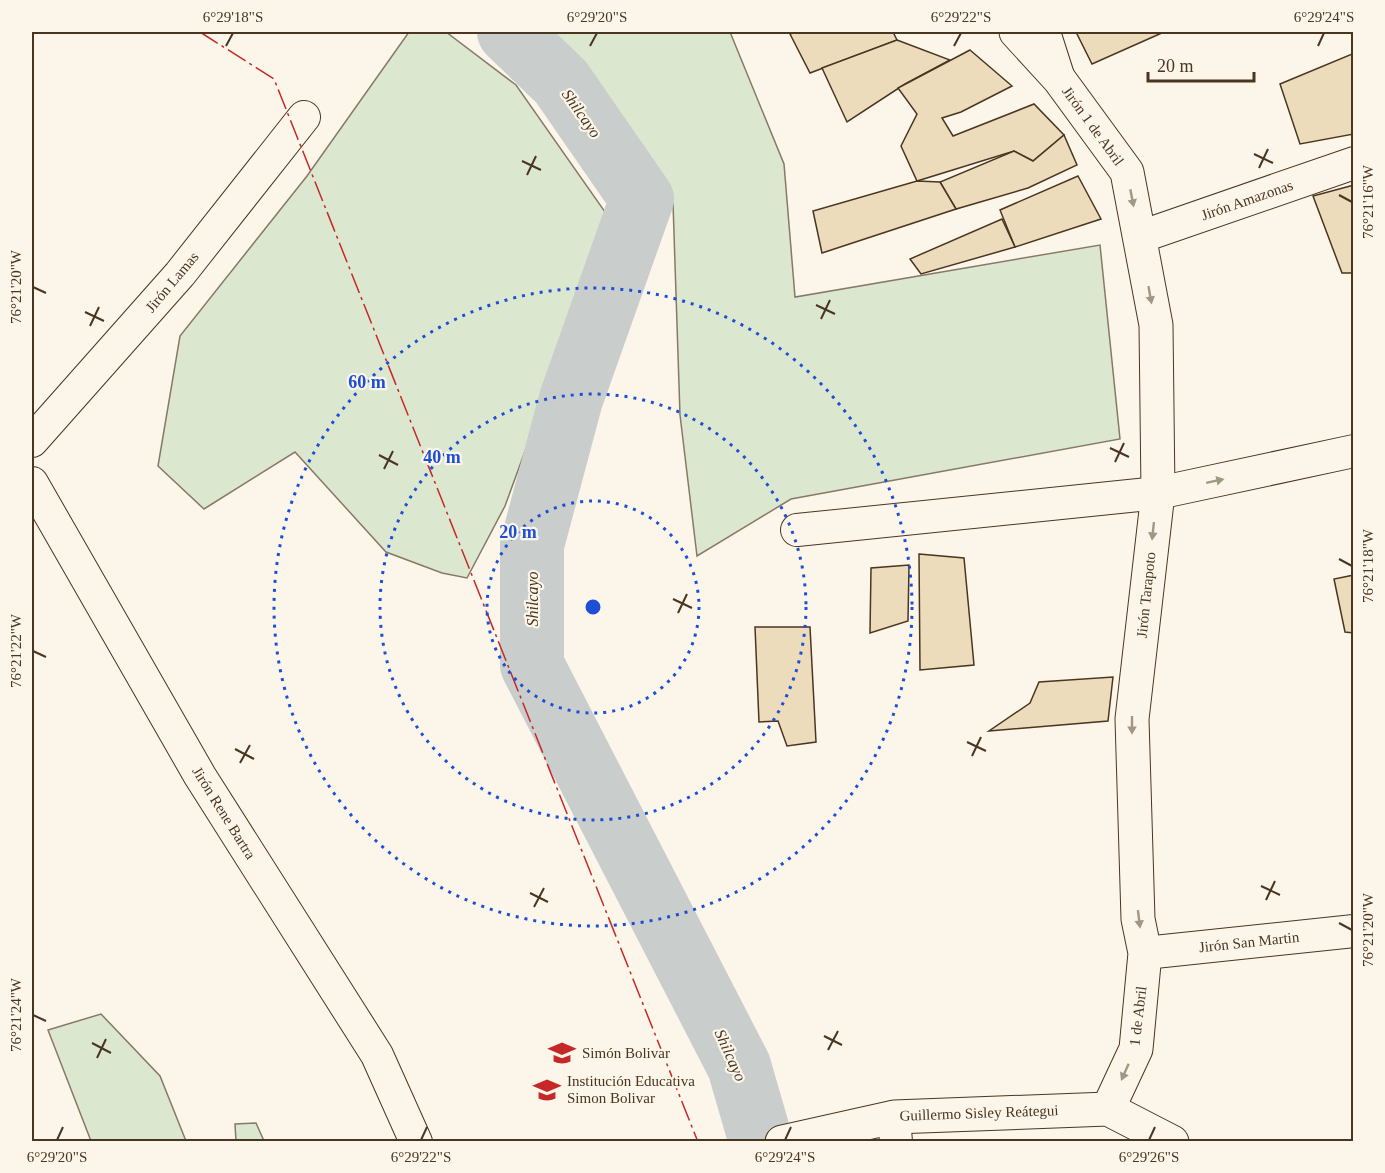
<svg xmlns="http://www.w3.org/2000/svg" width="1385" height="1173" font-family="'Times New Roman',serif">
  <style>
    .green { fill: #dce7d0; stroke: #887966; stroke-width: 1.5 }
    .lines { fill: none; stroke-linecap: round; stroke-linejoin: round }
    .river { stroke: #c9cecd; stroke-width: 64 }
    .building { fill: #ecdcbc; stroke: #4a3520; stroke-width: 1.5 }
    .minor-casing { stroke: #4a3520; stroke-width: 34 }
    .tertiary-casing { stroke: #4a3520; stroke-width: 35 }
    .secondary-casing { stroke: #4a3520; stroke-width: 35 }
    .minor { stroke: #fbf6e9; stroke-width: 32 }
    .tertiary { stroke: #fbf6e9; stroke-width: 33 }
    .secondary { stroke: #fbf6e9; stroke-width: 33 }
    .power { stroke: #c62828; stroke-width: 1.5; stroke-dasharray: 21 4.5 3 4.5; stroke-linecap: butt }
    .oneway { fill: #a29684 }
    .ticks { fill: none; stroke: #4a3520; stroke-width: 2 }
    .ring { fill: none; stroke: #1d4ed8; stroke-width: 3; stroke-dasharray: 3 6 }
    .labels { text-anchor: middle; stroke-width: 4.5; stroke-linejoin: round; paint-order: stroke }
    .street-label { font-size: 15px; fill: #4a3520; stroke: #fbf6e9 }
    .poi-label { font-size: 15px; fill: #4a3520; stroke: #fbf6e9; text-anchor: start }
    .water-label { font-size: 16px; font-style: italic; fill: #4a3520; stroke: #fbf6e9 }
    .centre { fill: #1d4ed8; stroke: #fbf6e9; stroke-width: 3 }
    .ring-label { font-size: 18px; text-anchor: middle; font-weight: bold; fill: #1d4ed8; stroke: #fbf6e9; stroke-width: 4.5; stroke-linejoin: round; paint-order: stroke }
    .neatline { fill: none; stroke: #4a3520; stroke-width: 2 }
    .ticks-label { font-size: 15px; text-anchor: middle; fill: #4a3520 }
  </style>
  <rect width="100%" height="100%" fill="#fbf6e9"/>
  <g class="green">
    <path d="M409,32H446L516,85L610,219L505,506L467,578L442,573L386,552L295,452L204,509L158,466L180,336L307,176Z"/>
    <path d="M524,32H730L784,164L795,297L1100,245L1120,439L791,499L697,556L680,415L673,203Z"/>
    <path d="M101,1014L160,1076L186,1141H91L48,1030Z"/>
    <path d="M256,1123L264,1141H236L235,1124Z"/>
  </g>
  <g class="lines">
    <path class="river" d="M509,32L561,82L642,199L571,399L532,545V665L739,1066L761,1142"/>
  </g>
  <g class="building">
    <path d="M796,32H893L897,40L810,73L790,34Z"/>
    <path d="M1076,32H1164L1092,64Z"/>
    <path d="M897,40L950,60L905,84L847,122L822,68Z"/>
    <path d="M970,50L1012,86L961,112L942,118L953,136L1034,104L1064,135L1033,161L1014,151L917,181L901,146L917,114L898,88Z"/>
    <path d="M1352,54L1354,134L1300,144L1280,84Z"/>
    <path d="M1064,135L1077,165L1028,188L956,209L940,182L1014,151L1033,161Z"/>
    <path d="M1078,176L1101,219L1015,247L1000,210Z"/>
    <path d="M917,181L940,182L956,209L822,253L813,211Z"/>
    <path d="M1354,185V273H1342L1313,196Z"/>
    <path d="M1002,219L1015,247L921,274L910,259Z"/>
    <path d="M919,554L964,558L974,665L920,670Z"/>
    <path d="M909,565L908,621L870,633L871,568Z"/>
    <path d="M1354,575V633L1345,632L1334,579Z"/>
    <path d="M755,627H810L816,742L787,746L778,721L759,722Z"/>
    <path d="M1113,677L1108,721L989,731L1030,703L1039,682Z"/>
  </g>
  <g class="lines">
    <defs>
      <g id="minor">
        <path d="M1044,32L1059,79"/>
        <path d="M1140,237L1354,163"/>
        <path d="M32,441L180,274L304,117"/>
        <path d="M32,483L200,776L377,1055L416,1142"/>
        <path d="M797,530L1158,493L1354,451"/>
        <path d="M1145,953L1354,931"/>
        <path d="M894,1117L896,1142"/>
      </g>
      <path id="tertiary" d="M1016,32L1059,79L1127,172L1156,325L1158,493L1132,719L1138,919L1145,953L1136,1049L1108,1109"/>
      <path id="secondary" d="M782,1142L894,1117L1108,1109L1172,1142"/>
    </defs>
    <use href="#minor" class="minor-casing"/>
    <use href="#tertiary" class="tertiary-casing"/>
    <use href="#secondary" class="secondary-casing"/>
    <use href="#minor" class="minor"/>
    <use href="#tertiary" class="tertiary"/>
    <use href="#secondary" class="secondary"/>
    <path class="power" d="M200,32L274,79L698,1142"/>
  </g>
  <defs><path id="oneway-solid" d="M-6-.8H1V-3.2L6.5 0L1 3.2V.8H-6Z" transform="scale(1.5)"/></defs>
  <g class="oneway">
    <use href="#oneway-solid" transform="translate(1132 198) rotate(79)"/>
    <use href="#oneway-solid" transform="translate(1150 295) rotate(80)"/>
    <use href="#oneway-solid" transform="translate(1215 481) rotate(-12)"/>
    <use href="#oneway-solid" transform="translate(1153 531) rotate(96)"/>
    <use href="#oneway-solid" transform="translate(1132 725) rotate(90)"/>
    <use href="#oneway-solid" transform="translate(1139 919) rotate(83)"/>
    <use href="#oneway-solid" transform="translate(1125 1072) rotate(114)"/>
  </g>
  <path class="ticks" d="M226,46L233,33M590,46L597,33M954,46L961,33M1318,46L1324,33M1254,154L1273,163M522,161L541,170M1259,168L1268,149M527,175L536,156M1339,195L1352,202M33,287L46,293M816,305L835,314M85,312L104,321M821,319L830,300M90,326L99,307M1110,448L1129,457M379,455L398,465M1115,462L1124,443M384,469L393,451M1339,559L1352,566M673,599L692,608M678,613L687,594M33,651L46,657M967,742L986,751M235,749L254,759M972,756L981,737M240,763L250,745M1261,886L1280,895M530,893L548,902M1266,900L1275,881M534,907L544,888M1339,923L1352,930M33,1015L46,1021M824,1036L842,1045M92,1043L111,1053M828,1050L838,1031M97,1058L106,1039M57,1140L63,1127M421,1140L427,1127M785,1140L791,1127M1149,1140L1155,1127"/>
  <g class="ring">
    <circle cx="593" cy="607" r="106"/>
    <circle cx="593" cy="607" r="213"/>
    <circle cx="593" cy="607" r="319"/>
  </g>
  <defs>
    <symbol id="university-bare" viewBox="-9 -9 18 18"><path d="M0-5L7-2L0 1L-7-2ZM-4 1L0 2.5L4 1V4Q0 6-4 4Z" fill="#c62828" stroke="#fbf6e9" stroke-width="2.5" paint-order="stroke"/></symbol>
    <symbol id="school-bare" viewBox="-9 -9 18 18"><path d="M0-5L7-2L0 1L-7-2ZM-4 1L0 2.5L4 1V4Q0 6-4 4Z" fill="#c62828" stroke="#fbf6e9" stroke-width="2.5" paint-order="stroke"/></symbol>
  </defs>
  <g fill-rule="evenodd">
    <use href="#university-bare" x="543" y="1034" width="38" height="38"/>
    <use href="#school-bare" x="528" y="1071" width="38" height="38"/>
  </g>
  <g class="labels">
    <g class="street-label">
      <text transform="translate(1093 126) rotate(54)" y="5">Jirón 1 de Abril</text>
      <text transform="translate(1247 200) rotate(-19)" y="5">Jirón Amazonas</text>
      <text transform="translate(172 282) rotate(-50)" y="5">Jirón Lamas</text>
      <text transform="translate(1146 595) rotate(-84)" y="5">Jirón Tarapoto</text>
      <text transform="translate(224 813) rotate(58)" y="5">Jirón Rene Bartra</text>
      <text transform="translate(1249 942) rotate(-6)" y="5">Jirón San Martin</text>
      <text transform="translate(1138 1016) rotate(-83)" y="5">1 de Abril</text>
      <text transform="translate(979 1113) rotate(-2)" y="5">Guillermo Sisley Reátegui</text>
    </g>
    <g class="poi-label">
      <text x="582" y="1058">Simón Bolivar</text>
      <text x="567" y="1086">Institución Educativa<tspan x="567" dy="17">Simon Bolivar</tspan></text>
    </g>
    <g class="water-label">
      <text transform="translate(582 113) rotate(55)" y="6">Shilcayo</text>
      <text transform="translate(532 599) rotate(-90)" y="6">Shilcayo</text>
      <text transform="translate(731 1055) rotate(66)" y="6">Shilcayo</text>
    </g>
  </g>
  <circle cx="593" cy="607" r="9" class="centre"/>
  <g class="ring-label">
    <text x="367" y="388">60 m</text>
    <text x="442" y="463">40 m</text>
    <text x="518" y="538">20 m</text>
  </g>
  <rect width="1385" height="1173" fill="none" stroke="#fbf6e9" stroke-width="66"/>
  <path d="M1148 72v9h106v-9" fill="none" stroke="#4a3520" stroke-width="3"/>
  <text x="1157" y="72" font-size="18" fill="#4a3520" stroke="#fbf6e9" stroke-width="4.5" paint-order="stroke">20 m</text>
  <rect x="33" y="33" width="1319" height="1107" class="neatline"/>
  <g class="ticks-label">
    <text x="233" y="22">6°29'18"S</text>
    <text x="597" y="22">6°29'20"S</text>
    <text x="961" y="22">6°29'22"S</text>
    <text x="1324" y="22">6°29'24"S</text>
    <text transform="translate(1368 202) rotate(-90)" y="5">76°21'16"W</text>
    <text transform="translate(16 287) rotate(-90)" y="5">76°21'20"W</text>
    <text transform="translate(1368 566) rotate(-90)" y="5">76°21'18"W</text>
    <text transform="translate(16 651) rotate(-90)" y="5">76°21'22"W</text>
    <text transform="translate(1368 930) rotate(-90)" y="5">76°21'20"W</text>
    <text transform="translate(16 1015) rotate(-90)" y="5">76°21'24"W</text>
    <text x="57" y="1162">6°29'20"S</text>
    <text x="421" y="1162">6°29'22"S</text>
    <text x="785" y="1162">6°29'24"S</text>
    <text x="1149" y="1162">6°29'26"S</text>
  </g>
</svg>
